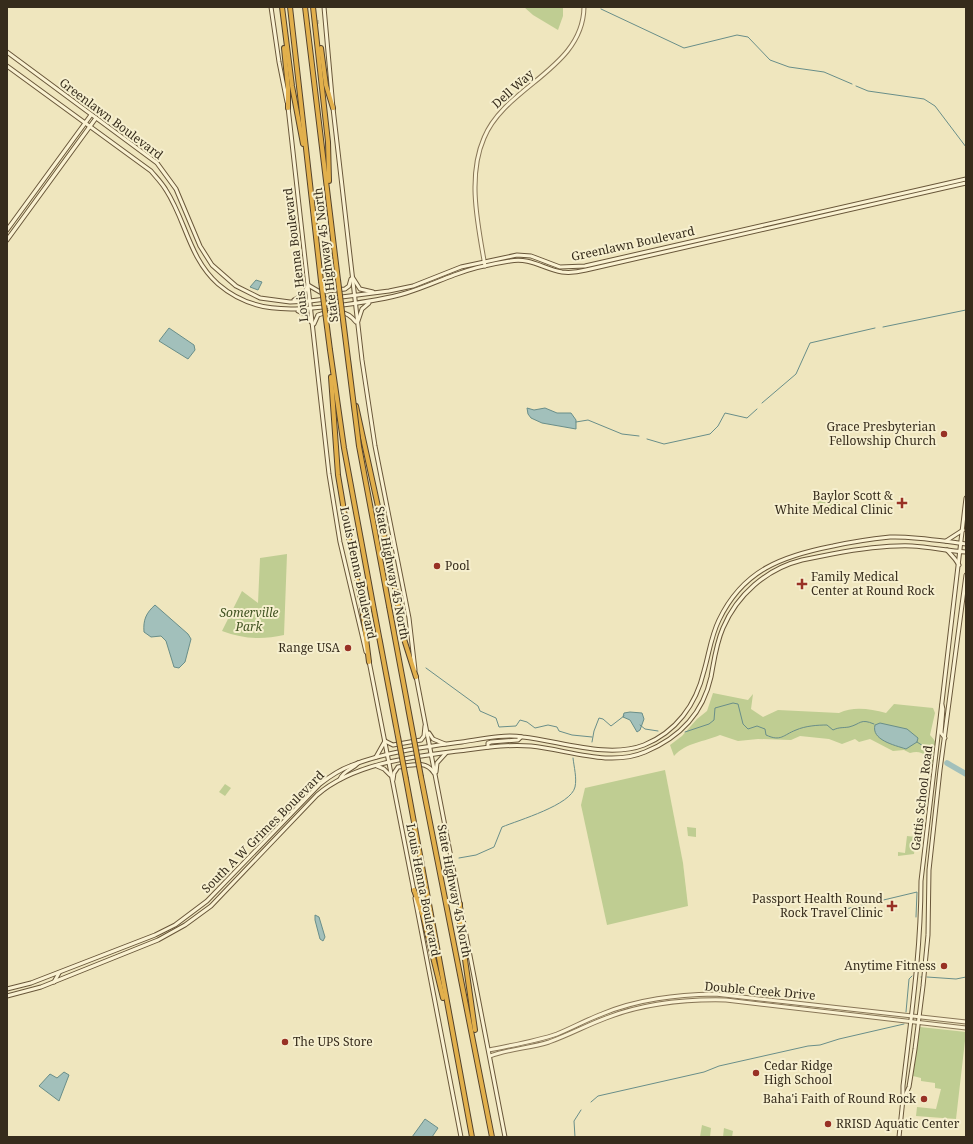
<svg xmlns="http://www.w3.org/2000/svg" width="973" height="1144" font-family="'Noto Serif',serif">
  <style>
    .green { fill: #bfcd92 }
    .water { fill: #a2c0bb; stroke: #698e89 }
    .lines { fill: none; stroke-linecap: round; stroke-linejoin: round }
    .stream { stroke: #698e89; stroke-width: 1 }
    .river { stroke: #a2c0bb; stroke-width: 5.5 }
    .motorway-tunnel { stroke: #cac19e; stroke-width: 4; stroke-dasharray: 4 2; stroke-linecap: butt }
    .tertiary-casing { stroke: #887657; stroke-width: 5 }
    .secondary-casing { stroke: #69573a; stroke-width: 5 }
    .motorway-casing { stroke: #55432b; stroke-width: 6 }
    .tertiary { stroke: #faf2d2; stroke-width: 3 }
    .secondary { stroke: #faf2d2; stroke-width: 3 }
    .motorway { stroke: #e2b04c; stroke-width: 4 }
    .motorway-bridge-casing { stroke: #55432b; stroke-width: 6; stroke-linecap: butt }
    .motorway-bridge { stroke: #e2b04c; stroke-width: 4 }
    .poi-dot { fill: #983125; stroke: #f6efce; stroke-width: 1.5 }
    .labels { text-anchor: middle; stroke-width: 4; stroke-linejoin: round; paint-order: stroke }
    .street-label { font-size: 12px; fill: #362c1c; stroke: #f6efce }
    .poi-label { font-size: 12px; fill: #362c1c; stroke: #f6efce; text-anchor: end }
    .park-label { font-size: 12px; font-style: italic; fill: #415322; stroke: #f6efce }
  </style>
  <rect width="100%" height="100%" fill="#efe6be"/>
  <g class="green">
    <path d="M524,7H563V16L558,30L533,15Z"/>
    <path d="M837,494L840,508L828,511L826,503L818,505L817,498Z"/>
    <path d="M287,554L284,635C262,640 244,639 222,631L242,591L258,603L260,558Z"/>
    <path d="M713,693L748,700L753,694L751,709L763,717L778,710L839,713C854,706 870,709 886,713L894,704L933,708L935,713L930,735C940,745 940,757 934,769C929,758 924,749 910,753L904,750L893,751L870,739L859,742L855,739L842,744L829,739L800,736L791,740L758,739L738,741L720,735C704,742 687,742 674,756L670,745L682,736L697,719L707,711Z"/>
    <path d="M665,770L683,863L688,906L607,925L581,805L585,788Z"/>
    <path d="M225,784L231,788L225,796L219,792Z"/>
    <path d="M687,827L696,828V837L688,836Z"/>
    <path d="M907,836L916,837L914,854L898,856V852L905,853Z"/>
    <path d="M920,1027L966,1032L956,1119L916,1116L917,1107L936,1109L941,1089L935,1088V1083L921,1081V1078L913,1076Z"/>
    <path d="M702,1125L711,1128L710,1137H700Z"/>
    <path d="M724,1128L733,1131L732,1137H723Z"/>
  </g>
  <g class="water">
    <path d="M256,280L262,282L258,290L250,287Z"/>
    <path d="M169,328L194,345L195,350L188,359L159,341Z"/>
    <path d="M527,408L534,410L545,408L557,413H571L576,420V429L542,423L531,418L528,414Z"/>
    <path d="M155,605L188,634L191,639L185,662L179,668L174,667L166,641L161,636L151,637L144,632C143,620 146,613 155,605Z"/>
    <path d="M630,712L642,713L644,719L640,730L637,732L630,720L623,717L624,713Z"/>
    <path d="M880,723L907,729L918,738L917,742L906,749C894,745 871,740 875,725Z"/>
    <path d="M315,915L319,917L325,937L323,941L320,939L315,920Z"/>
    <path d="M64,1072L69,1075L59,1101L39,1086L50,1074L57,1078Z"/>
    <path d="M425,1119L438,1128L432,1137H412Z"/>
  </g>
  <g class="lines">
    <g class="stream">
      <path d="M601,9L684,48L737,35L748,37L770,60L789,67L824,72L852,84"/>
      <path d="M856,86L868,91L924,99L935,106L966,147"/>
      <path d="M883,327L966,310"/>
      <path d="M762,403L796,374L810,343L875,328"/>
      <path d="M576,422L588,420L622,434L639,436"/>
      <path d="M647,439L664,444L710,434L718,426L725,413L747,418L757,409"/>
      <path d="M426,668L478,706L480,711L496,718L499,727L516,726L520,720L527,722L535,728L548,725L557,727L559,731L572,735L592,737"/>
      <path d="M640,725L645,729L658,731"/>
      <path d="M685,732L709,724L714,720L715,708L733,703L738,704L743,724L748,729L757,726L765,729L766,735C781,742 783,735 796,730C805,726 817,725 827,725L833,730C839,727 843,728 849,727C861,724 860,718 874,724"/>
      <path d="M592,742L594,731L599,718L603,719L611,726L624,716"/>
      <path d="M917,742L931,751"/>
      <path d="M459,858L476,855L494,847L502,827C519,820 571,805 575,787C577,778 574,767 573,758"/>
      <path d="M829,913L917,892L916,917"/>
      <path d="M921,977H922"/>
      <path d="M927,977L956,979L966,977"/>
      <path d="M906,1012L909,979L912,976"/>
      <path d="M591,1102L598,1096L704,1072L719,1066L808,1046L820,1045L839,1039L904,1024"/>
      <path d="M575,1137L574,1121L581,1110"/>
    </g>
    <path class="river" d="M947,763L966,774"/>
    <path class="motorway-tunnel" d="M317,20V25"/>
    <defs>
      <g id="tertiary">
        <path d="M485,266C478,225 467,177 484,138C505,86 583,69 584,7"/>
        <path d="M489,1050C512,1045 534,1042 557,1034C572,1028 586,1020 602,1014C638,999 676,995 715,994L966,1022"/>
        <path d="M490,1056C509,1049 530,1048 549,1042C569,1035 587,1025 606,1018C645,1003 684,999 726,1000L966,1028"/>
      </g>
      <g id="secondary">
        <path d="M271,7L279,62L287,102"/>
        <path d="M324,7L333,108L362,360L375,446L409,618L415,670"/>
        <path d="M7,52L157,163L176,189L200,246L212,265L236,286L260,298L290,302L310,301L389,291L413,286L461,267L517,255L531,256L560,267L585,266L966,179"/>
        <path d="M7,66L151,171C156,177 162,183 166,190C186,221 189,258 218,284C254,315 292,310 335,306C359,303 383,300 406,293C423,288 438,281 454,275C472,268 491,264 510,261C530,257 544,269 562,272C570,273 578,272 586,270L966,183"/>
        <path d="M288,107L329,474L340,542L366,652"/>
        <path d="M7,230L91,115"/>
        <path d="M7,240L96,118"/>
        <path d="M353,278L360,289L373,292"/>
        <path d="M308,285L320,292L345,289L349,286L351,279"/>
        <path d="M294,300L303,295L308,286"/>
        <path d="M298,311L307,315L311,322"/>
        <path d="M358,321L362,309L369,303"/>
        <path d="M314,324L318,315C333,310 346,309 356,322"/>
        <path d="M946,541L963,530"/>
        <path d="M947,550L955,559L959,565"/>
        <path d="M369,661L414,891"/>
        <path d="M416,676L505,1137"/>
        <path d="M942,705L943,709L941,733L945,738"/>
        <path d="M429,733L433,739L445,744"/>
        <path d="M385,741L393,745L421,740L424,736L425,726"/>
        <path d="M488,747V743L491,742L518,740L521,737"/>
        <path d="M376,757L385,741"/>
        <path d="M377,766L384,769L390,775"/>
        <path d="M436,772L437,763L446,753"/>
        <path d="M340,779C344,770 352,770 358,763"/>
        <path d="M393,780L394,773L398,767C412,765 426,760 434,773"/>
        <path d="M415,898L461,1137"/>
        <path d="M54,982L59,973"/>
        <path d="M7,989L31,983L155,935L175,925L207,901L320,784C329,777 339,770 350,766C385,752 425,747 462,742C482,739 503,734 523,737C560,741 608,759 644,745C676,732 696,705 704,671C709,654 711,636 719,620C743,570 782,556 833,546C851,542 871,539 890,537C915,536 941,541 966,544"/>
        <path d="M7,996L41,987L158,940L185,925L211,906L317,795C354,763 411,757 458,751C483,748 506,744 531,746C569,750 609,767 645,752C679,738 703,713 711,677C714,661 716,644 723,628C737,595 766,569 802,560C812,558 822,556 832,554C859,549 885,545 912,546C930,547 948,551 966,552"/>
        <path d="M904,1098L909,1087L915,1049L923,986L928,935L929,870L940,770L966,575"/>
        <path d="M899,1137L903,1099V1086C911,1018 921,950 921,881L966,498"/>
      </g>
      <g id="motorway">
        <path d="M282,7L292,86L303,144"/>
        <path d="M290,7L321,281"/>
        <path d="M305,7L338,280"/>
        <path d="M313,7L328,142L329,181"/>
        <path d="M284,48L288,88V108"/>
        <path d="M321,48L326,85L333,108"/>
        <path d="M330,350L344,448L374,610"/>
        <path d="M331,377L338,475L348,534"/>
        <path d="M356,406L391,566"/>
        <path d="M359,446L389,606"/>
        <path d="M349,539L361,599L369,662"/>
        <path d="M392,571L404,639L416,677"/>
        <path d="M421,777L492,1137"/>
        <path d="M406,779L472,1137"/>
        <path d="M414,890L423,916L443,998"/>
        <path d="M460,904V924L475,1030"/>
      </g>
    </defs>
    <use href="#tertiary" class="tertiary-casing"/>
    <use href="#secondary" class="secondary-casing"/>
    <use href="#motorway" class="motorway-casing"/>
    <use href="#tertiary" class="tertiary"/>
    <use href="#secondary" class="secondary"/>
    <use href="#motorway" class="motorway"/>
    <defs>
      <g id="motorway-bridge">
        <path d="M338,280L359,446"/>
        <path d="M321,281L330,350"/>
        <path d="M389,606L421,777"/>
        <path d="M374,610L406,779"/>
      </g>
    </defs>
    <use href="#motorway-bridge" class="motorway-bridge-casing"/>
    <use href="#motorway-bridge" class="motorway-bridge"/>
  </g>
  <g class="poi-dot">
    <circle cx="944" cy="434" r="4"/>
    <path d="M900 497h4v4h4v4h-4v4h-4v-4h-4v-4h4z"/>
    <circle cx="437" cy="566" r="4"/>
    <path d="M800 578h4v4h4v4h-4v4h-4v-4h-4v-4h4z"/>
    <circle cx="348" cy="648" r="4"/>
    <path d="M890 900h4v4h4v4h-4v4h-4v-4h-4v-4h4z"/>
    <circle cx="944" cy="966" r="4"/>
    <circle cx="285" cy="1042" r="4"/>
    <circle cx="756" cy="1073" r="4"/>
    <circle cx="924" cy="1099" r="4"/>
    <circle cx="828" cy="1124" r="4"/>
  </g>
  <g class="labels">
    <g class="street-label">
      <text transform="translate(513 89) rotate(-42)" y="4">Dell Way</text>
      <text transform="translate(111 119) rotate(37)" y="4">Greenlawn Boulevard</text>
      <text transform="translate(633 244) rotate(-12)" y="4">Greenlawn Boulevard</text>
      <text transform="translate(296 255) rotate(-97)" y="4">Louis Henna Boulevard</text>
      <text transform="translate(326 255) rotate(-97)" y="4">State Highway 45 North</text>
      <text transform="translate(358 573) rotate(78)" y="4">Louis Henna Boulevard</text>
      <text transform="translate(392 573) rotate(79)" y="4">State Highway 45 North</text>
      <text transform="translate(922 798) rotate(-83)" y="4">Gattis School Road</text>
      <text transform="translate(263 832) rotate(-45)" y="4">South A W Grimes Boulevard</text>
      <text transform="translate(423 890) rotate(79)" y="4">Louis Henna Boulevard</text>
      <text transform="translate(454 891) rotate(79)" y="4">State Highway 45 North</text>
      <text transform="translate(760 991) rotate(5)" y="4">Double Creek Drive</text>
    </g>
    <g class="poi-label">
      <text x="936" y="431">Grace Presbyterian<tspan x="936" dy="14">Fellowship Church</tspan></text>
      <text x="893" y="500">Baylor Scott &amp;<tspan x="893" dy="14">White Medical Clinic</tspan></text>
      <text x="445" y="570" text-anchor="start">Pool</text>
      <text x="811" y="581" text-anchor="start">Family Medical<tspan x="811" dy="14">Center at Round Rock</tspan></text>
      <text x="340" y="652">Range USA</text>
      <text x="883" y="903">Passport Health Round<tspan x="883" dy="14">Rock Travel Clinic</tspan></text>
      <text x="936" y="970">Anytime Fitness</text>
      <text x="293" y="1046" text-anchor="start">The UPS Store</text>
      <text x="764" y="1070" text-anchor="start">Cedar Ridge<tspan x="764" dy="14">High School</tspan></text>
      <text x="916" y="1103">Baha'i Faith of Round Rock</text>
      <text x="836" y="1128" text-anchor="start">RRISD Aquatic Center</text>
    </g>
    <g class="park-label">
      <text x="249" y="617">Somerville<tspan x="249" dy="14">Park</tspan></text>
    </g>
  </g>
  <rect width="973" height="1144" fill="none" stroke="#362c1c" stroke-width="16"/>
</svg>
